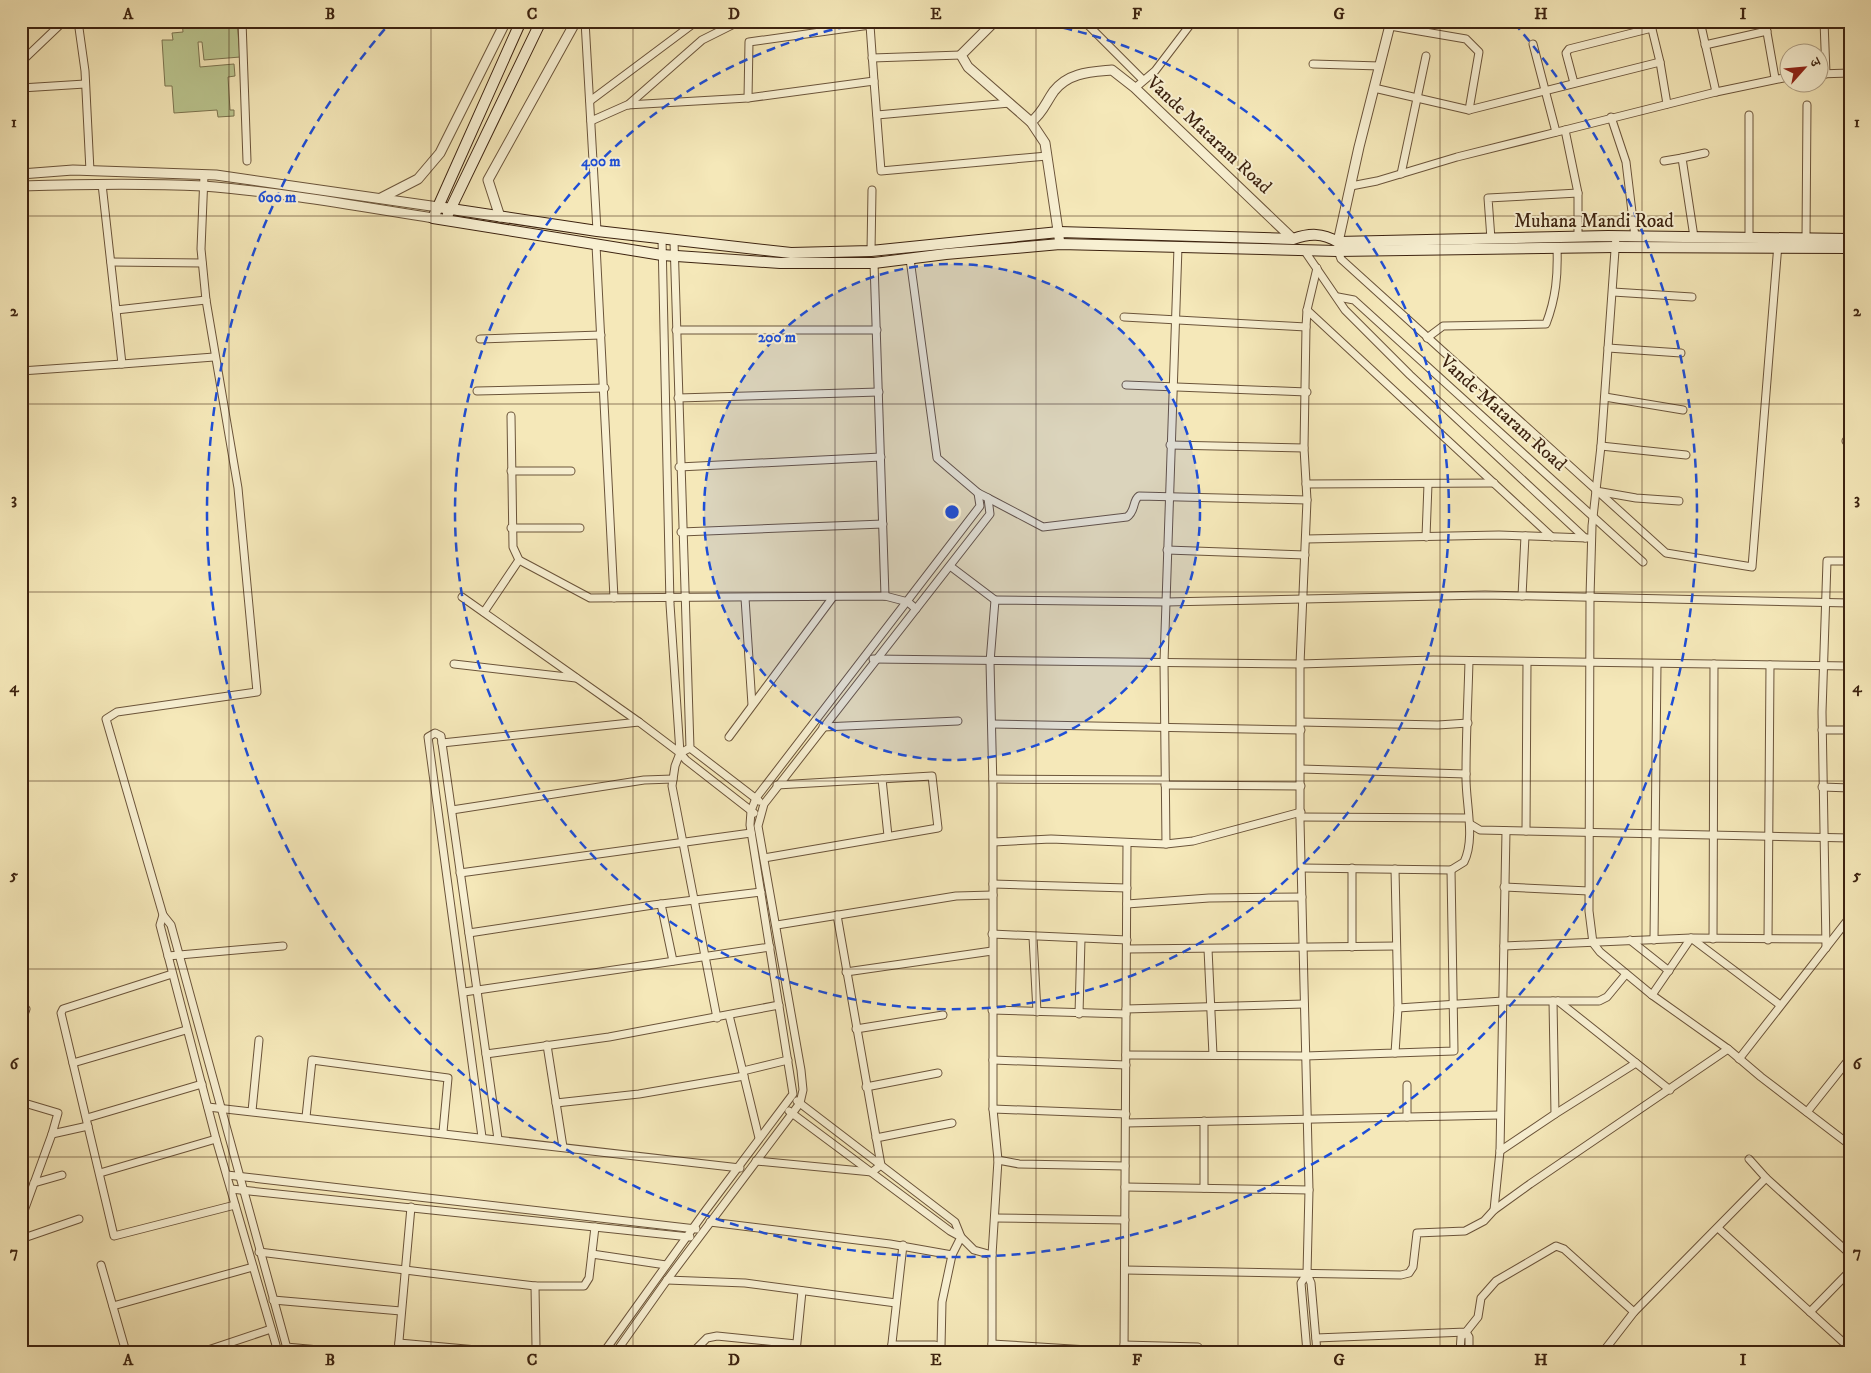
<svg xmlns="http://www.w3.org/2000/svg" width="1871" height="1373" font-family="'IM FELL DW Pica','Noto Serif Devanagari',serif">
  <style>
    .green { fill: #bbc690; stroke: #7c7450 }
    .lines { fill: none; stroke-linecap: round; stroke-linejoin: round }
    .minor-casing { stroke: #6b543a; stroke-width: 9 }
    .tertiary-casing { stroke: #6b543a; stroke-width: 11 }
    .secondary-casing { stroke: #3d2310; stroke-width: 12 }
    .minor { stroke: #f8f0d2; stroke-width: 7 }
    .tertiary { stroke: #f8f0d2; stroke-width: 9 }
    .secondary { stroke: #f8f0d2; stroke-width: 10 }
    .grid { fill: none; stroke: #3d2310; stroke-width: 1; stroke-opacity: 0.55 }
    .ring { fill: none; stroke: #1d4ed8; stroke-width: 2.5; stroke-dasharray: 9 6 }
    .labels { text-anchor: middle; stroke-width: 4; stroke-linejoin: round; paint-order: stroke }
    .street-label { font-size: 19px; fill: #3d2310; stroke: #f8f0d2 }
    .centre { fill: #1d4ed8; stroke: #f8f0d2; stroke-width: 2.5 }
    .ring-label { font-size: 15px; text-anchor: middle; font-weight: bold; fill: #1d4ed8; stroke: #f8f0d2; stroke-width: 4; stroke-linejoin: round; paint-order: stroke }
    .neatline { fill: none; stroke: #3d2310; stroke-width: 2 }
    .grid-label { font-size: 16px; text-anchor: middle; font-weight: bold; fill: #3d2310 }
  </style>
  <rect width="100%" height="100%" fill="#f5e8b9"/>
  <filter id="stains"><feTurbulence type="fractalNoise" baseFrequency=".004" numOctaves="4"/><feColorMatrix values="0 0 0 0 .2 0 0 0 0 .09 0 0 0 0 .02 0 0 0 .5 -.17"/></filter>
  <radialGradient id="worn" r=".72"><stop offset=".6" stop-color="#630" stop-opacity="0"/><stop offset="1" stop-color="#630" stop-opacity=".3"/></radialGradient>
  <path class="green" d="M182,21H237L240,57L204,60L202,42H198L200,67L234,64L235,76L228,77L230,110H234V116L218,117L217,110L174,113L172,86H165L162,40H173L172,33L183,32Z"/>
  <g class="lines">
    <defs>
      <g id="minor">
        <path d="M78,21L85,71L90,171"/>
        <path d="M242,21L247,161"/>
        <path d="M585,21L597,231"/>
        <path d="M1084,21L1143,80"/>
        <path d="M1650,21L1660,62L1667,104"/>
        <path d="M1700,21L1716,92"/>
        <path d="M1765,21L1775,78"/>
        <path d="M1824,21L1826,74"/>
        <path d="M1390,26L1466,39L1479,52L1469,110"/>
        <path d="M1533,44L1556,132"/>
        <path d="M1705,45L1767,31"/>
        <path d="M872,58L961,55"/>
        <path d="M21,62L64,21"/>
        <path d="M1313,64L1380,66"/>
        <path d="M1818,74L1850,73"/>
        <path d="M1574,83L1566,53L1569,49L1652,28"/>
        <path d="M21,88L85,84"/>
        <path d="M1135,88L1155,71L1193,21"/>
        <path d="M1374,88L1469,110L1660,62"/>
        <path d="M748,98L749,42L870,25L874,81"/>
        <path d="M590,101L697,21"/>
        <path d="M628,105L702,40L740,21"/>
        <path d="M877,115L1010,103"/>
        <path d="M1611,117L1626,162L1635,237"/>
        <path d="M591,121L627,105L748,98L874,81L881,171L1047,156"/>
        <path d="M1664,161L1682,158"/>
        <path d="M1401,174L1426,56"/>
        <path d="M204,175L201,249L206,300L238,488L257,692L117,712L106,719L163,915L171,925L288,1352"/>
        <path d="M102,184L122,364L214,357"/>
        <path d="M1351,186L1377,181L1457,157L1565,130"/>
        <path d="M1616,236L1601,446L1592,526L1590,597L1589,911L1593,943L1600,952L1652,995L1728,1049L1761,1077L1850,1145"/>
        <path d="M1578,237V193L1565,130L1716,92L1788,77"/>
        <path d="M1694,237L1682,158L1705,153"/>
        <path d="M1749,238V115"/>
        <path d="M662,239L670,604L680,753L686,760L754,813"/>
        <path d="M1491,239L1488,198L1578,193"/>
        <path d="M1806,239L1807,105"/>
        <path d="M674,241L690,748L759,801"/>
        <path d="M596,245L614,598"/>
        <path d="M1337,248L1341,259L1666,553L1752,567L1778,244"/>
        <path d="M1304,250L1345,310L1410,375L1585,538"/>
        <path d="M871,251L872,190"/>
        <path d="M111,262L202,263"/>
        <path d="M874,263L885,596"/>
        <path d="M1317,268L1307,310L1306,327L1304,448L1307,500L1300,664V821L1309,1190L1307,1274L1311,1283L1317,1352"/>
        <path d="M1613,292L1692,297"/>
        <path d="M1338,297L1354,300L1643,562"/>
        <path d="M116,310L206,300"/>
        <path d="M1307,310L1552,537"/>
        <path d="M1124,317L1306,327"/>
        <path d="M676,330H877"/>
        <path d="M1427,338L1443,326L1546,324C1556,298 1558,275 1557,248"/>
        <path d="M480,339L601,335"/>
        <path d="M1608,348L1681,353"/>
        <path d="M21,371L122,364"/>
        <path d="M1126,385L1307,392"/>
        <path d="M477,391L605,388"/>
        <path d="M1605,397L1683,410"/>
        <path d="M678,398L879,392"/>
        <path d="M511,416L513,547L519,560L590,598L885,596L908,602L916,609"/>
        <path d="M1846,441H1850"/>
        <path d="M1170,445L1304,448"/>
        <path d="M1601,446L1686,455"/>
        <path d="M679,467L881,457"/>
        <path d="M511,471H571"/>
        <path d="M1306,484L1494,483"/>
        <path d="M1596,491L1636,498L1679,501"/>
        <path d="M988,498L1043,527L1127,517C1136,511 1132,501 1139,496L1307,500"/>
        <path d="M511,528H580"/>
        <path d="M681,532L883,524"/>
        <path d="M1426,537L1428,484"/>
        <path d="M1306,539L1499,535L1587,538"/>
        <path d="M1167,550L1305,555"/>
        <path d="M950,566L995,600"/>
        <path d="M1522,596L1525,536"/>
        <path d="M462,597L639,722"/>
        <path d="M745,598L752,705"/>
        <path d="M484,612L519,560"/>
        <path d="M873,659L1300,664L1433,660L1850,666"/>
        <path d="M454,664L576,678"/>
        <path d="M1301,722L1438,725L1468,723"/>
        <path d="M992,724L1301,730"/>
        <path d="M823,727L958,721"/>
        <path d="M1822,730H1850"/>
        <path d="M729,737L833,597"/>
        <path d="M442,743L639,722L680,753L690,748"/>
        <path d="M680,753L675,766L672,786L717,1018"/>
        <path d="M1301,769L1466,774"/>
        <path d="M882,779L888,836"/>
        <path d="M993,779L1165,780"/>
        <path d="M1165,785L1301,786"/>
        <path d="M1822,787L1850,788"/>
        <path d="M452,810L644,780L673,779"/>
        <path d="M1300,817L1467,818"/>
        <path d="M1470,824L1480,830L1850,838"/>
        <path d="M1526,831L1527,662"/>
        <path d="M994,842L1051,839L1166,844L1193,841L1301,812"/>
        <path d="M1166,844L1164,662L1178,247"/>
        <path d="M764,858L938,828L932,776L777,785"/>
        <path d="M1302,868L1451,870L1464,862C1476,838 1465,801 1466,774C1466,736 1468,699 1469,661"/>
        <path d="M460,873L751,833"/>
        <path d="M993,884L1127,888"/>
        <path d="M1504,887L1589,891"/>
        <path d="M661,904L673,961"/>
        <path d="M1127,904L1209,898L1302,897"/>
        <path d="M163,915L160,925L216,1139L278,1352"/>
        <path d="M777,925L956,896L993,895"/>
        <path d="M469,933L653,905L761,892"/>
        <path d="M992,934L1127,940"/>
        <path d="M1033,937L1037,1012"/>
        <path d="M1713,939L1714,664"/>
        <path d="M1630,940L1669,971"/>
        <path d="M1654,940L1657,664"/>
        <path d="M1768,940L1770,665"/>
        <path d="M1504,946L1691,938L1825,939"/>
        <path d="M1352,947V868"/>
        <path d="M1826,948L1822,712L1827,561H1850"/>
        <path d="M1127,949L1396,946"/>
        <path d="M1208,949L1213,1055"/>
        <path d="M168,956L283,946"/>
        <path d="M846,972L992,951"/>
        <path d="M172,974L63,1009L61,1013L114,1236L235,1205"/>
        <path d="M464,992L770,947"/>
        <path d="M1652,995L1691,938L1780,1005"/>
        <path d="M1558,1001L1670,1090"/>
        <path d="M1398,1008L1503,1001H1599L1607,997L1626,974"/>
        <path d="M1126,1009L1304,1004"/>
        <path d="M992,1010L1126,1014"/>
        <path d="M1079,1014L1081,939"/>
        <path d="M729,1015L759,1138"/>
        <path d="M21,1023L26,1009"/>
        <path d="M856,1029L943,1015"/>
        <path d="M547,1045L563,1147"/>
        <path d="M1395,1053L1454,1051L1451,870"/>
        <path d="M486,1054L609,1037L779,1005"/>
        <path d="M1126,1055L1305,1056L1395,1053L1398,1008L1395,869"/>
        <path d="M1739,1059L1850,917"/>
        <path d="M993,1060L1126,1065"/>
        <path d="M73,1063L186,1030"/>
        <path d="M743,1071L788,1060"/>
        <path d="M1407,1085V1117"/>
        <path d="M866,1087L938,1073"/>
        <path d="M21,1102L58,1113L52,1134L88,1126"/>
        <path d="M556,1103L639,1094L744,1076"/>
        <path d="M208,1107L740,1168"/>
        <path d="M993,1109L1126,1114"/>
        <path d="M252,1111L259,1040"/>
        <path d="M789,1111L950,1231L961,1237L974,1250L992,1255"/>
        <path d="M1807,1112L1850,1058"/>
        <path d="M1555,1114L1636,1063"/>
        <path d="M306,1117L312,1060L448,1078L443,1132"/>
        <path d="M87,1118L202,1084"/>
        <path d="M1204,1121V1188"/>
        <path d="M1126,1123L1500,1115"/>
        <path d="M482,1137L428,737L435,733L441,736L442,743L498,1139"/>
        <path d="M876,1138L952,1123"/>
        <path d="M1500,1151L1555,1114L1553,1001"/>
        <path d="M1749,1159L1766,1178L1850,1254"/>
        <path d="M998,1160L1019,1164L1125,1166"/>
        <path d="M756,1161L872,1172L881,1165L837,915"/>
        <path d="M100,1173L216,1139"/>
        <path d="M227,1175L696,1229"/>
        <path d="M34,1183L62,1175"/>
        <path d="M1125,1187L1309,1190"/>
        <path d="M231,1189L690,1237"/>
        <path d="M1494,1210L1500,1151L1506,831"/>
        <path d="M995,1218L1125,1220"/>
        <path d="M21,1219L52,1134"/>
        <path d="M710,1222L890,1244L952,1255L961,1237L955,1222L797,1101"/>
        <path d="M1718,1228L1843,1342"/>
        <path d="M21,1239L79,1219"/>
        <path d="M259,1252L535,1286"/>
        <path d="M592,1254L666,1265"/>
        <path d="M101,1265L126,1352"/>
        <path d="M1125,1270L1401,1275L1409,1273L1413,1267L1417,1233L1465,1231L1484,1221L1494,1210L1530,1184L1728,1049"/>
        <path d="M667,1280L745,1283L896,1303"/>
        <path d="M273,1300L401,1311"/>
        <path d="M113,1306L253,1267"/>
        <path d="M1810,1312L1850,1271"/>
        <path d="M1316,1338L1466,1332L1478,1317L1481,1298L1496,1281L1556,1246L1564,1249L1634,1312"/>
        <path d="M399,1343L499,1352"/>
        <path d="M992,1344L1120,1352"/>
        <path d="M892,1345H935L950,1352"/>
        <path d="M1124,1345L1198,1347"/>
        <path d="M286,1347L341,1352"/>
        <path d="M941,1347L942,1302L952,1255"/>
        <path d="M202,1352L271,1329"/>
        <path d="M398,1352L411,1207"/>
        <path d="M530,1352L536,1347L535,1286H584L589,1278L595,1227"/>
        <path d="M604,1352L706,1210L793,1094L750,825L751,811L756,798L980,506L978,493"/>
        <path d="M616,1352L667,1280L800,1103L803,1090L801,1070L758,826L764,804L990,514L988,498L978,493L937,458L910,259"/>
        <path d="M693,1352L707,1338L717,1336L796,1344"/>
        <path d="M796,1352L802,1291"/>
        <path d="M891,1352L903,1245"/>
        <path d="M992,1352V1255L998,1160L993,1109V789L990,662L995,600L1166,602L1485,595L1850,603"/>
        <path d="M1124,1352L1127,843"/>
        <path d="M1307,1352L1301,1283L1307,1274"/>
        <path d="M1460,1352L1461,1337L1466,1332L1469,1337V1352"/>
        <path d="M1603,1352L1634,1312L1766,1178"/>
      </g>
      <g id="tertiary">
        <path d="M995,21L961,55L968,67L1031,122L1045,143L1060,244"/>
        <path d="M1031,122C1043,113 1046,102 1054,91C1069,72 1091,72 1112,70L1135,88L1293,239"/>
        <path d="M21,174L73,170L216,175L438,207"/>
        <path d="M21,186C82,184 143,183 203,186C280,192 357,206 433,218"/>
        <path d="M381,198L418,179L440,153L506,21"/>
        <path d="M500,217L488,180L576,21"/>
        <path d="M1338,242L1359,147L1391,21"/>
      </g>
      <g id="secondary">
        <path d="M521,21L433,218L662,255L780,263H874L946,254L1060,244L1337,251L1615,247L1850,248"/>
        <path d="M438,207L597,231L791,253L871,251L1059,232L1293,239C1310,233 1322,233 1338,242L1608,236L1850,239"/>
        <path d="M448,214L541,21"/>
      </g>
    </defs>
    <use href="#minor" class="minor-casing"/>
    <use href="#tertiary" class="tertiary-casing"/>
    <use href="#secondary" class="secondary-casing"/>
    <use href="#minor" class="minor"/>
    <use href="#tertiary" class="tertiary"/>
    <use href="#secondary" class="secondary"/>
  </g>
  <path class="grid" d="M229,21V1352M431,21V1352M633,21V1352M835,21V1352M1036,21V1352M1238,21V1352M1440,21V1352M1642,21V1352M21,216H1850M21,404H1850M21,592H1850M21,781H1850M21,969H1850M21,1157H1850"/>
  <circle cx="952" cy="512" r="248" fill="#1d4ed8" fill-opacity=".12"/>
  <g class="ring">
    <circle cx="952" cy="512" r="248"/>
    <path d="M1034 22A497 497 0 1 1 870 22"/>
    <path d="M1514 23A745 745 0 1 1 390 23"/>
  </g>
  <g class="labels">
    <g class="street-label">
      <text transform="translate(1210 134) rotate(43)" y="7">Vande Mataram Road</text>
      <text x="1594" y="227">Muhana Mandi Road</text>
      <text transform="translate(1504 412) rotate(42)" y="7">Vande Mataram Road</text>
    </g>
  </g>
  <circle cx="952" cy="512" r="8" class="centre"/>
  <g class="ring-label">
    <text x="601" y="166">400 m</text>
    <text x="277" y="202">600 m</text>
    <text x="777" y="342">200 m</text>
  </g>
  <rect width="1871" height="1373" fill="none" stroke="#f5e8b9" stroke-width="55"/>
  <g transform="translate(1804 68) rotate(63)"><circle r="24" fill="#f8f0d2" stroke="#ad9e84"/>
  <path d="M0-4L9 19L0 12L-9 19Z" fill="#8f2418"/>
  <text y="-8" font-size="14" font-weight="bold" text-anchor="middle" fill="#3d2310">उ</text>
  </g>
  <rect x="28" y="28" width="1816" height="1318" class="neatline"/>
  <g class="grid-label">
    <text x="128" y="19">A</text>
    <text x="330" y="19">B</text>
    <text x="532" y="19">C</text>
    <text x="734" y="19">D</text>
    <text x="936" y="19">E</text>
    <text x="1137" y="19">F</text>
    <text x="1339" y="19">G</text>
    <text x="1541" y="19">H</text>
    <text x="1743" y="19">I</text>
    <text x="14" y="127">1</text>
    <text x="1857" y="127">1</text>
    <text x="14" y="316">2</text>
    <text x="1857" y="316">2</text>
    <text x="14" y="504">3</text>
    <text x="1857" y="504">3</text>
    <text x="14" y="692">4</text>
    <text x="1857" y="692">4</text>
    <text x="14" y="880">5</text>
    <text x="1857" y="880">5</text>
    <text x="14" y="1069">6</text>
    <text x="1857" y="1069">6</text>
    <text x="14" y="1257">7</text>
    <text x="1857" y="1257">7</text>
    <text x="128" y="1365">A</text>
    <text x="330" y="1365">B</text>
    <text x="532" y="1365">C</text>
    <text x="734" y="1365">D</text>
    <text x="936" y="1365">E</text>
    <text x="1137" y="1365">F</text>
    <text x="1339" y="1365">G</text>
    <text x="1541" y="1365">H</text>
    <text x="1743" y="1365">I</text>
  </g>
  <rect width="100%" height="100%" filter="url(#stains)"/>
  <rect width="100%" height="100%" fill="url(#worn)"/>
</svg>
